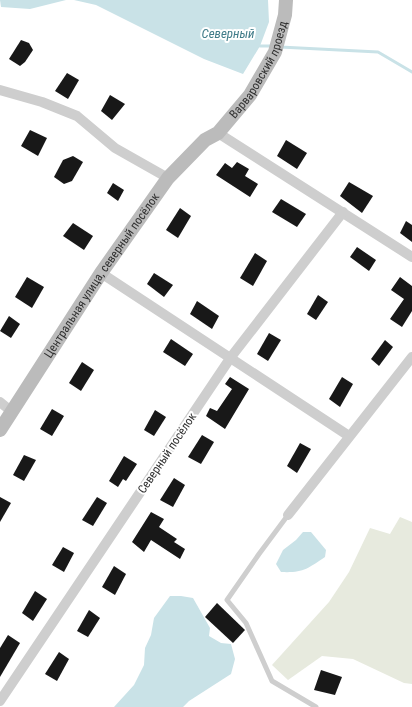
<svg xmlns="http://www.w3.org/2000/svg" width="412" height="707" font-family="'Roboto Condensed',sans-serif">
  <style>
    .green { fill: #e7eade }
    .water { fill: #c9e2e7 }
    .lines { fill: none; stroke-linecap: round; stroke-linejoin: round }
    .stream { stroke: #c9e2e7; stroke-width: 3 }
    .building { fill: #181818 }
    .lane { stroke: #cecece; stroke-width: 5 }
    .street { stroke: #cecece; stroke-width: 10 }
    .secondary { stroke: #bbb; stroke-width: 14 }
    .labels { text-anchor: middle; stroke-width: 4; stroke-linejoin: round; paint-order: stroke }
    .street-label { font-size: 12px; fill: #313131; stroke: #fff }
    .water-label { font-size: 13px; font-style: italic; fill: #417c89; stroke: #fff }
  </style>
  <rect width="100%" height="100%" fill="#fff"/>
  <path class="green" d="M400,517L412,522V684L404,683L353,659L322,656L288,680L272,665L329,602L349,572L370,528L390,534Z"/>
  <g class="water">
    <path d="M0,0H66L30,9L1,7Z"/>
    <path d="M74,0H268L269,22L260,46L243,74L204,59L96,5Z"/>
    <path d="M303,532H311L326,550L325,557C307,569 303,573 281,572L276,564L283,550L296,540Z"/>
    <path d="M170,596H181L193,598L210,628L209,636L221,643L231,644L235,659L231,674L189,701L183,707H114L134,685L144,665L145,648L151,635L154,618Z"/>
  </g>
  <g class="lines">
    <g class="stream">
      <path d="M260,46H272"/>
      <path d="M280,47L378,52L412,72"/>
    </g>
  </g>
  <g class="building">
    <path d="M21,40L29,43L33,50L25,62L20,66L9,59Z"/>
    <path d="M67,73L79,80L68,99L55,91Z"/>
    <path d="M110,95L125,104L112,120L101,111Z"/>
    <path d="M30,130L47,138L38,156L21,146Z"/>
    <path d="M286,140L307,153L297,169L277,156Z"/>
    <path d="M73,156L83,162L72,181L64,184L54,177L63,160Z"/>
    <path d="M237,162L249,169L245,176L258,184L250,197L216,175L225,163L232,168Z"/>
    <path d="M349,182L373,196L362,213L340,196Z"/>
    <path d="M113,183L124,190L118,201L107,193Z"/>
    <path d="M281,199L306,214L297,227L272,212Z"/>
    <path d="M180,208L191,216L178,238L166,230Z"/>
    <path d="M406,221L412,225V242L400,233Z"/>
    <path d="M73,223L93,236L84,250L63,236Z"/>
    <path d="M357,247L376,260L369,271L350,257Z"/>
    <path d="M255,253L267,261L253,286L240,278Z"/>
    <path d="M154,273L173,285L164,297L147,284Z"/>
    <path d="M27,277L44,287L32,308L15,297Z"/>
    <path d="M400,277L412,286V311L402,327L390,319L404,299L391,290Z"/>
    <path d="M318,295L328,302L316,320L307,314Z"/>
    <path d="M197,301L219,316L212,329L190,314Z"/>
    <path d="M9,316L20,324L11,338L0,331Z"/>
    <path d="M269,333L281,340L268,361L257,354Z"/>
    <path d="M171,339L193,354L185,366L163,352Z"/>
    <path d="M385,340L393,347L379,366L371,359Z"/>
    <path d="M82,362L94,370L81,391L69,383Z"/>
    <path d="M230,377L249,389L225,429L206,416L210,408L217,411L232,389L225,384Z"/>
    <path d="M342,377L353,384L340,407L329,399Z"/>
    <path d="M52,409L64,416L52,436L40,429Z"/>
    <path d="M155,410L166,417L154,436L144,430Z"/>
    <path d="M202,435L214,442L201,464L188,457Z"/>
    <path d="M300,443L311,449L297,473L287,466Z"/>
    <path d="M24,455L36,460L24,481L13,475Z"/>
    <path d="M124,456L137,464L126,481L123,479L118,487L109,481Z"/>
    <path d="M174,478L185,485L173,507L160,500Z"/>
    <path d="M0,497L11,503L0,522Z"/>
    <path d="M97,497L107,503L93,526L82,520Z"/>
    <path d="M151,512L164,519L159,527L177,539L174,542L185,549L180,559L151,540L144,552L132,542Z"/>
    <path d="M63,547L74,553L64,572L52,565Z"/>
    <path d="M114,566L126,574L115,595L102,587Z"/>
    <path d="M35,591L47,599L33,621L22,613Z"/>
    <path d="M217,603L245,630L233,643L205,617Z"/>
    <path d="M89,610L100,618L88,637L77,631Z"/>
    <path d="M8,635L20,643L0,677V648Z"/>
    <path d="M59,652L69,659L57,681L45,674Z"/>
    <path d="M321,670L342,677L335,695L314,690Z"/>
  </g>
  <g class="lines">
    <path class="lane" d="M288,515L259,554L227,600L246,623L272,681L316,707"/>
    <g class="street">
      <path d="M0,90L42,102L77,116L115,148L168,178"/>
      <path d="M218,133L412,257"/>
      <path d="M101,273L349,436"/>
      <path d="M0,402L11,411"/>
      <path d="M288,515L412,357"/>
      <path d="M0,701L231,357L343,212"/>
    </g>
    <path class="secondary" id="s1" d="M0,430L101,273L168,178L205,140L218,133L250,95L275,52L285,15L286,0"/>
  </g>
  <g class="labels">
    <g class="street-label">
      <text dy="4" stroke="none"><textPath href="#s1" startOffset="447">Варваровский проезд</textPath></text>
      <text dy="4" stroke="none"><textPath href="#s1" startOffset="185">Центральная улица, северный посёлок</textPath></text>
      <text transform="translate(167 453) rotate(-56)" y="4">Северный посёлок</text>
    </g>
    <g class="water-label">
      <text x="228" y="38">Северный</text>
    </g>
  </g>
</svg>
